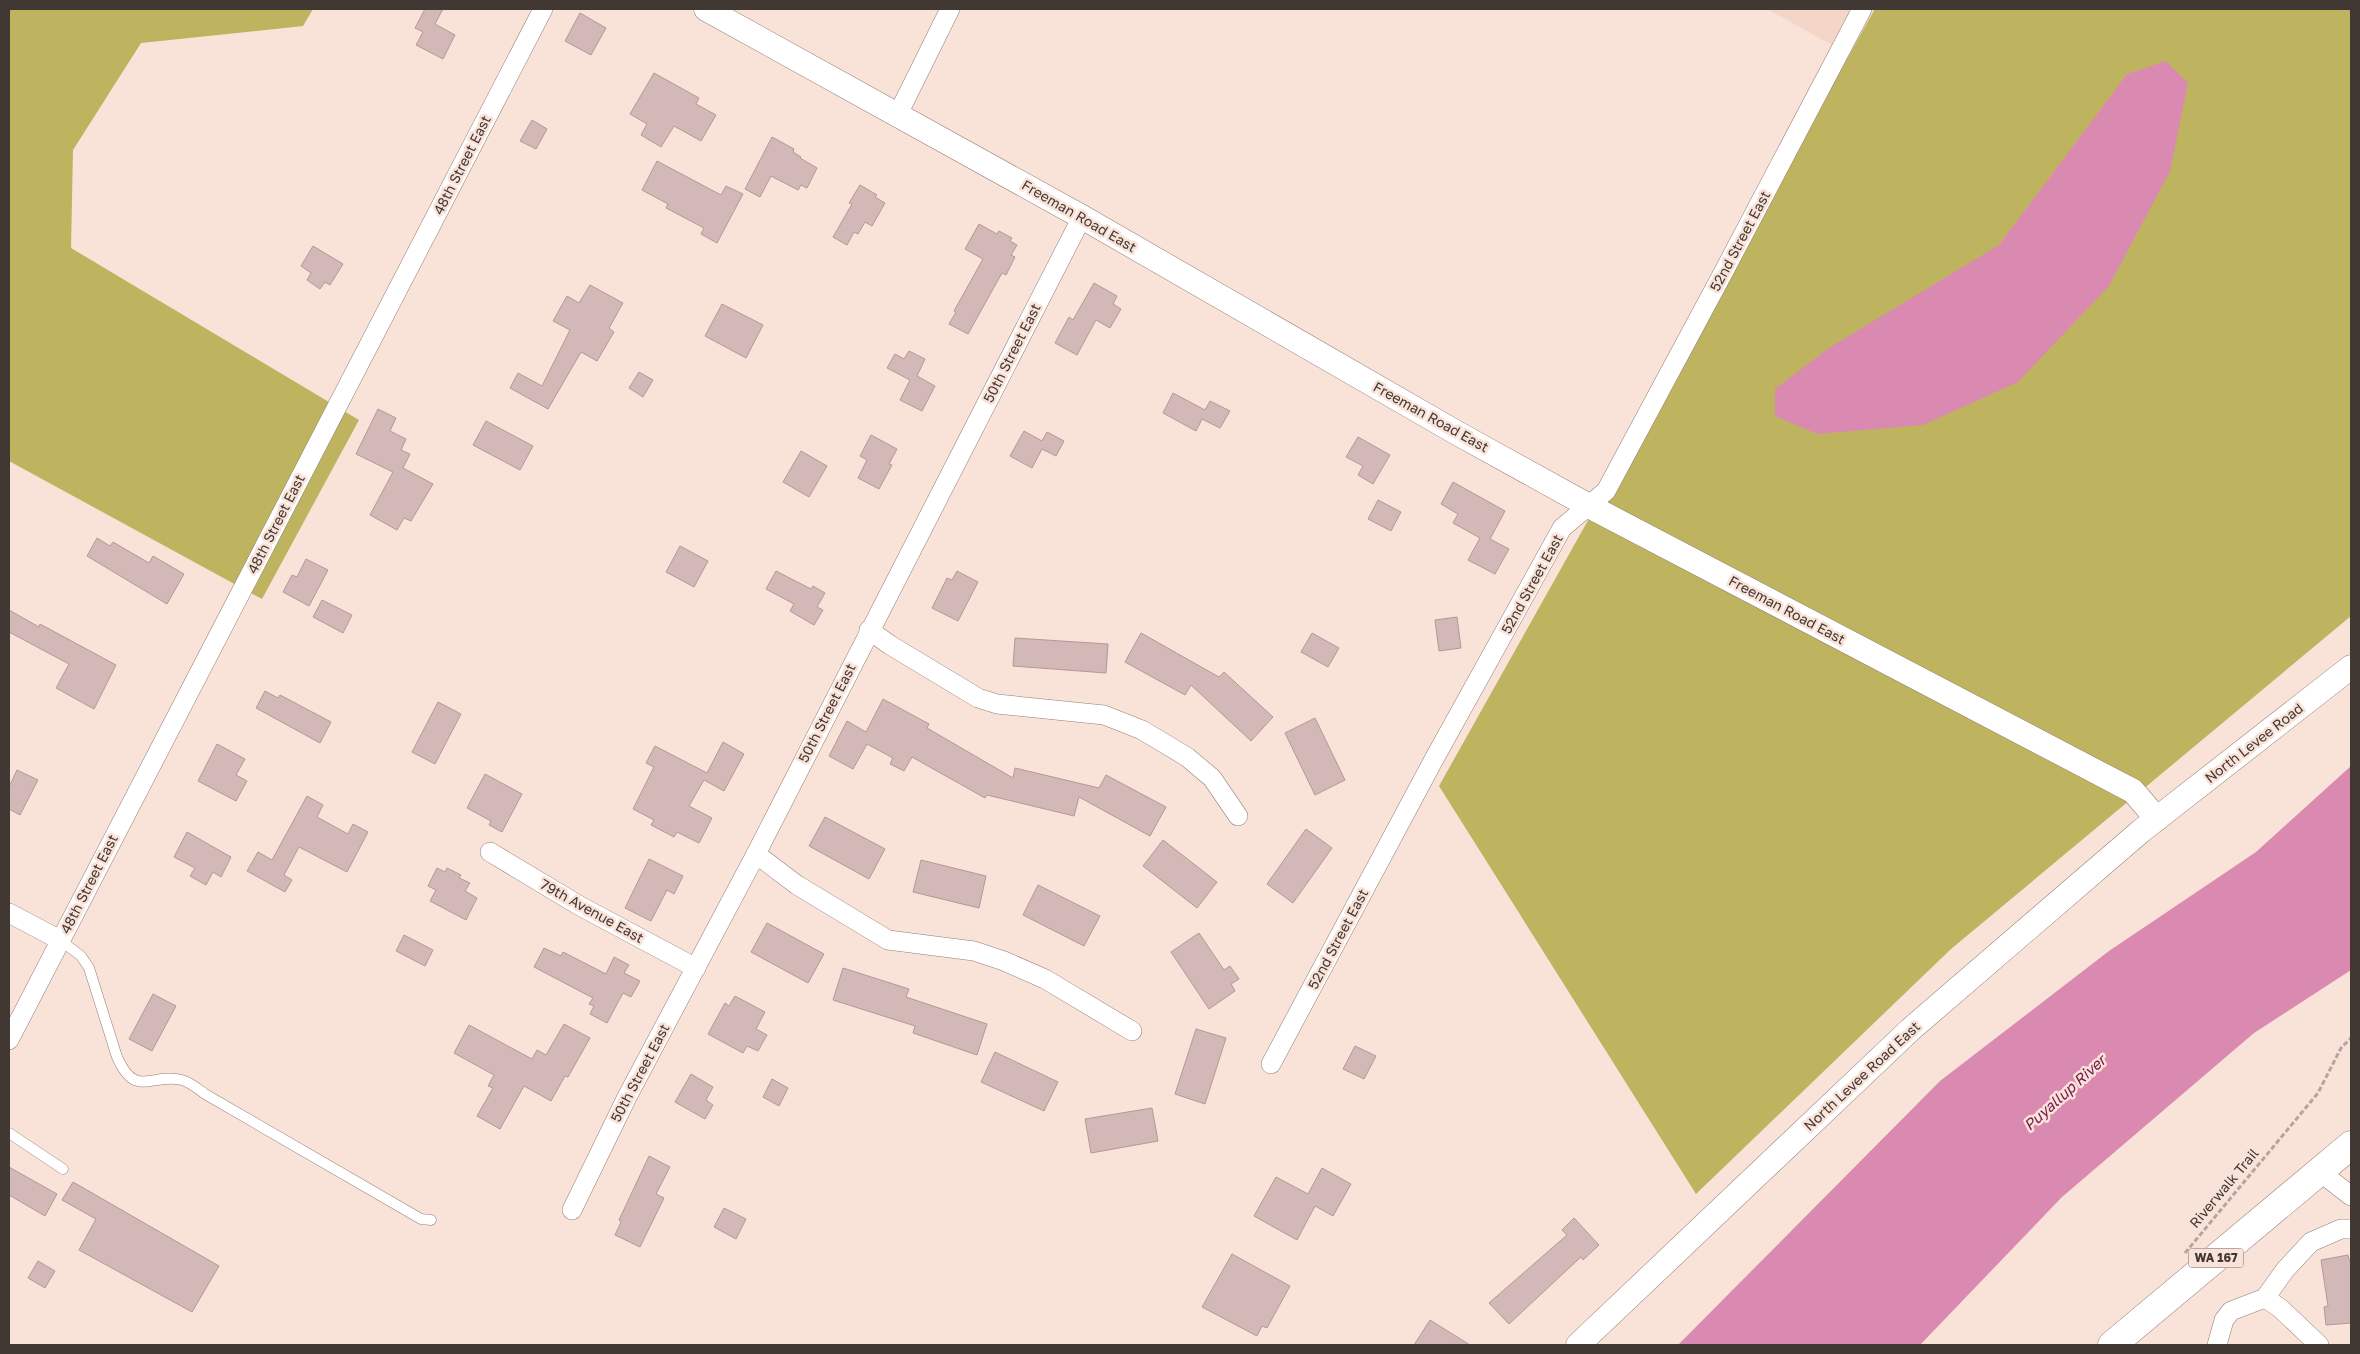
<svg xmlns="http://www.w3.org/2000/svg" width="2360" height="1354" font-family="'Golos Text',sans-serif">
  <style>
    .built { fill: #f4d6c8 }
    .forest { fill: #beb35e }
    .water { fill: #da8ab0 }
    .building { fill: #d2b9b8; stroke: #b29999 }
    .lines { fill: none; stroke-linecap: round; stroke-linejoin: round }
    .service-casing { stroke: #947f76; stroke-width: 11 }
    .minor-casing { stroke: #947f76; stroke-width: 20 }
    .tertiary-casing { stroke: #947f76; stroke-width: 25 }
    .primary-casing { stroke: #947f76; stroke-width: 29 }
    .path { stroke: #b6a49c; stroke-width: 3; stroke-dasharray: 5 2.5; stroke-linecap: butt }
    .service { stroke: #fff; stroke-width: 10 }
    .minor { stroke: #fff; stroke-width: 19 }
    .tertiary { stroke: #fff; stroke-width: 24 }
    .primary { stroke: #fff; stroke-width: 28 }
    .labels { text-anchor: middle; stroke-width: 5; stroke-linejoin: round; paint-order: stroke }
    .shield { fill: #f9e2d8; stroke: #786b65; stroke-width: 1 }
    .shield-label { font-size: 12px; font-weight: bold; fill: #413834 }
    .street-label { font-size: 14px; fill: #413834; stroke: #f9e2d8 }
    .water-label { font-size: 15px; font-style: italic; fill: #73164c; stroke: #f9e2d8 }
  </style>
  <rect width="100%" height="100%" fill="#f9e2d8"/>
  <path class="built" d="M1767,9H1875L1850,55Z"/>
  <g class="forest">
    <path d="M9,9H313L303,26L141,43L73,150L71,248L359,420L262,599L9,461Z"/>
    <path d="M1875,9H2351V616L1951,949L1696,1194L1439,786Z"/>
  </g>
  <g class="water">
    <path d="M2166,61L2188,83L2170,171L2109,286L2018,382L1923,425L1817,434L1775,416V389L1829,348L1999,245L2127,74Z"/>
    <path d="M2351,766V970L2254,1033L2062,1197L1920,1345H1678L1940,1081L2109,951L2256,852Z"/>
  </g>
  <g class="building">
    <path d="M425,9H443L435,24L455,35L443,59L416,45L423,32L415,28Z"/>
    <path d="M580,13L606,28L591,55L565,41Z"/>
    <path d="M654,73L699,98L696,104L716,115L701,141L674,126L661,147L641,135L647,124L630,114Z"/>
    <path d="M532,120L547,129L536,149L520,141Z"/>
    <path d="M772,137L794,149L793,152L801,157L800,158L817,168L807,188L801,185L798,190L771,176L760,197L745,189Z"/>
    <path d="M657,161L721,195L726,186L743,194L717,243L701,234L704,228L666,208L668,204L642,190Z"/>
    <path d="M860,185L877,195L875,197L885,203L872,226L865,222L858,234L854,232L847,245L833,237L852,204L849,203Z"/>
    <path d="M979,224L997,234L999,231L1012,238L1010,241L1017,245L1011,255L1015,257L1006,275L1002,273L968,334L949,324L956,312L954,311L983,259L965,249Z"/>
    <path d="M313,246L343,264L330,285L325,282L320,289L307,280L311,273L301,266Z"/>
    <path d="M1094,283L1117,296L1113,304L1121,309L1110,328L1096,320L1077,355L1055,343L1069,317L1073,320Z"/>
    <path d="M590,285L623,303L609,328L614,332L597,361L581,352L548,409L510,388L518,373L542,386L570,330L553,321L567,296L579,303Z"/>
    <path d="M722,304L763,325L746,358L705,336Z"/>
    <path d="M909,351L925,359L917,376L935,386L922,411L900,400L910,380L887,368L895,354L904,359Z"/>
    <path d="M639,372L653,380L643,397L629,388Z"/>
    <path d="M1173,393L1205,410L1210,401L1230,411L1220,428L1202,419L1196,431L1163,413Z"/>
    <path d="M378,409L396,418L390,431L406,439L401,450L410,454L403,468L433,484L411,521L404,518L397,530L370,515L393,472L356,454Z"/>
    <path d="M486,421L533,446L520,470L473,445Z"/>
    <path d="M1024,431L1042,441L1047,432L1064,441L1056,456L1042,449L1032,468L1010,456Z"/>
    <path d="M871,435L897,449L889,464L892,465L879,489L858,478L867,460L860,456Z"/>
    <path d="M1358,437L1390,455L1373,484L1358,475L1363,466L1346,457Z"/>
    <path d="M801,451L827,466L809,497L783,482Z"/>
    <path d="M1453,482L1505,511L1490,539L1509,549L1495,574L1468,560L1480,538L1453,523L1458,514L1441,504Z"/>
    <path d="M1378,500L1401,512L1391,531L1368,519Z"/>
    <path d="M97,538L110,546L113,542L149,563L153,556L184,574L167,604L87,556Z"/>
    <path d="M680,546L708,561L694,587L666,572Z"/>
    <path d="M306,559L328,570L309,606L283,592L292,575L297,577Z"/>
    <path d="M776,571L811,589L813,586L825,593L817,607L823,610L814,625L790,611L794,604L766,589Z"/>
    <path d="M957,571L978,582L958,621L932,608L947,578L952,580Z"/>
    <path d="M322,600L352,615L343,633L313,617Z"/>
    <path d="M9,610L39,627L40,624L116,665L94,709L56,688L69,664L9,632Z"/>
    <path d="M1457,617L1461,648L1439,651L1435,620Z"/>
    <path d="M1141,633L1219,677L1224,672L1273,717L1251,741L1191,685L1185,695L1125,662Z"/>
    <path d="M1312,633L1339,648L1328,667L1301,652Z"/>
    <path d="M1015,638L1108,644L1106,673L1013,666Z"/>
    <path d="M265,691L278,698L280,695L331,722L320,743L256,708Z"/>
    <path d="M883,699L929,724L927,728L1013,778L1015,768L1099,788L1106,775L1166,807L1150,836L1079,797L1074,816L987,795L985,798L912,757L904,771L890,764L893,758L867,744L853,769L829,756L847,721L866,732Z"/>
    <path d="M438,702L461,714L435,764L412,752Z"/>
    <path d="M1315,718L1345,780L1315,795L1285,733Z"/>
    <path d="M723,742L744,754L724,791L704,780L689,806L712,818L699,843L677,832L674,837L651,825L654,820L633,809L654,767L646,763L655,746L707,773Z"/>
    <path d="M217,744L245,759L236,775L247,781L236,801L198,781Z"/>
    <path d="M17,770L38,780L20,815L9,809V787Z"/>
    <path d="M485,774L522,794L502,832L489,825L491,821L467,808Z"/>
    <path d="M307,796L323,805L317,817L348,834L353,824L368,832L347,872L299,847L284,875L292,880L285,892L247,871L258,852L272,860Z"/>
    <path d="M825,817L885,849L869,879L809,846Z"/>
    <path d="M1306,829L1332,848L1293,903L1267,884Z"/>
    <path d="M187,832L231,857L221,877L213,872L206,885L190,876L195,868L174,857Z"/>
    <path d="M1163,840L1217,882L1197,908L1143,866Z"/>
    <path d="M649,859L683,876L674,894L667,890L651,921L625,908Z"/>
    <path d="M921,860L986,876L979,908L913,892Z"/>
    <path d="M437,868L445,872L447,868L461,875L459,878L470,883L465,891L477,898L466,920L430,901L436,890L428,886Z"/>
    <path d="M1038,885L1100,916L1084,946L1023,915Z"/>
    <path d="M767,923L824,954L808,983L751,952Z"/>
    <path d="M1199,933L1224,970L1230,966L1239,979L1231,984L1235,991L1209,1009L1171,952Z"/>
    <path d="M404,935L433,950L425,966L396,951Z"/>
    <path d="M544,948L561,956L563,952L606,974L614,957L629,965L624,973L640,981L631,997L623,993L607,1023L590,1014L594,1006L589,1004L593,998L534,967Z"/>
    <path d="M843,968L909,989L906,997L987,1024L977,1055L913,1033L915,1026L833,1000Z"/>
    <path d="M153,994L176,1006L152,1051L129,1039Z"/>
    <path d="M735,996L765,1012L756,1029L767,1035L758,1051L747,1046L743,1053L708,1034L725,1003L729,1006Z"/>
    <path d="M564,1024L590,1038L568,1077L565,1076L551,1101L524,1086L500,1129L477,1116L493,1088L488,1086L494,1075L454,1053L469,1025L532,1059L537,1050L546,1055Z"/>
    <path d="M1196,1029L1226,1038L1205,1104L1175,1094Z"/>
    <path d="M1355,1046L1376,1056L1364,1079L1343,1069Z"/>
    <path d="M995,1052L1058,1082L1044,1111L981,1082Z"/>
    <path d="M691,1074L713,1087L706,1100L713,1105L705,1119L675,1102Z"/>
    <path d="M772,1079L788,1088L779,1106L763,1097Z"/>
    <path d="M1152,1108L1158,1141L1091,1153L1085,1119Z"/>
    <path d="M649,1156L670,1167L656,1194L664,1198L640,1247L615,1235L621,1222L619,1220Z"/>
    <path d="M9,1167L57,1194L45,1216L9,1195Z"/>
    <path d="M1322,1168L1351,1184L1333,1216L1315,1206L1297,1240L1254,1216L1276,1177L1308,1194Z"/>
    <path d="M73,1182L219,1266L192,1312L79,1250L96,1219L62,1200Z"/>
    <path d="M724,1208L746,1219L736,1239L714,1227Z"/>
    <path d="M1574,1218L1599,1245L1583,1260L1581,1257L1509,1324L1489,1303L1567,1235L1562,1230Z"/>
    <path d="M1232,1254L1290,1286L1267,1328L1262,1326L1257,1336L1202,1307Z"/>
    <path d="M2348,1255L2349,1260H2351V1323L2326,1325L2324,1307L2328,1306L2321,1260Z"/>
    <path d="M38,1261L55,1271L45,1288L28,1278Z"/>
    <path d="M1430,1320L1470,1345H1414Z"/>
  </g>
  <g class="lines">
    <defs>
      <g id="service">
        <path d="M60,940L81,956L89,968L117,1057C136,1100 152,1072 182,1080C190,1082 198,1089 205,1094L421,1219L431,1220"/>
        <path d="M9,1133L63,1169"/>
      </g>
      <g id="minor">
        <path d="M898,114L950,9"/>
        <path d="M869,630L890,645L978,698L997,704L1104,715L1142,730L1187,757L1212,778L1238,816"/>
        <path d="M490,852L580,906L696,968"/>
        <path d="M756,854L797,885L888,940L974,951L1004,961L1045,979L1132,1031"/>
        <path d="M9,913L60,940"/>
        <path d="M9,1040L543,9"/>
        <path d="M1271,1064L1433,761L1562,528L1606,491L1723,273L1862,9"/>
        <path d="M2319,1171L2351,1196"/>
        <path d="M572,1210L627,1097L756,854L1082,217"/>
        <path d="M2265,1298L2280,1308L2319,1345"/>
        <path d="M2217,1345L2224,1320L2231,1311L2265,1298L2285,1270L2311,1242L2341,1229H2351"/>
      </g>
      <g id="tertiary">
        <path d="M706,9L1082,217L1457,433L1589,506L2133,791L2157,819"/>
        <path d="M1578,1345L1911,1029L2141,831L2351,667"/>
      </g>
      <path id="primary" d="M2112,1345L2351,1145"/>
    </defs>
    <use href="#service" class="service-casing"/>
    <use href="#minor" class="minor-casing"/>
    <use href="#tertiary" class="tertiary-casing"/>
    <use href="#primary" class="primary-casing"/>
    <path class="path" d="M2185,1253L2318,1093L2341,1048L2351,1038"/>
    <use href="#service" class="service"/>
    <use href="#minor" class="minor"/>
    <use href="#tertiary" class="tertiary"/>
    <use href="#primary" class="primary"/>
  </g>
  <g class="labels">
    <rect class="shield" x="2188.5" y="1248.5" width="55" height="19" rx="4"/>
    <g class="shield-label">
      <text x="2216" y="1262">WA 167</text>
    </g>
    <g class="street-label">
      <text transform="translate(462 165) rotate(-63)" y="5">48th Street East</text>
      <text transform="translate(1079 216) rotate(30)" y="5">Freeman Road East</text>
      <text transform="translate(1740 241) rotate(-62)" y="5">52nd Street East</text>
      <text transform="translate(1012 353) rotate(-63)" y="5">50th Street East</text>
      <text transform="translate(1431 417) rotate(29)" y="5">Freeman Road East</text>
      <text transform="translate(276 524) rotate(-63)" y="5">48th Street East</text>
      <text transform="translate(1532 584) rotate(-61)" y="5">52nd Street East</text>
      <text transform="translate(1787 610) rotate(28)" y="5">Freeman Road East</text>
      <text transform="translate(827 713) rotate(-63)" y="5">50th Street East</text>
      <text transform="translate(2254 743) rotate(-38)" y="5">North Levee Road</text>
      <text transform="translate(89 884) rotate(-63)" y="5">48th Street East</text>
      <text transform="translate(592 911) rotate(29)" y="5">79th Avenue East</text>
      <text transform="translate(1338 939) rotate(-62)" y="5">52nd Street East</text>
      <text transform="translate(640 1073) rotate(-62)" y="5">50th Street East</text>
      <text transform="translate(1862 1076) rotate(-43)" y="5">North Levee Road East</text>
      <text transform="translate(2224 1188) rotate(-50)" y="5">Riverwalk Trail</text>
    </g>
    <g class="water-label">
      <text transform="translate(2065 1093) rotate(-42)" y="5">Puyallup River</text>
    </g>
  </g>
  <rect width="2360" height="1354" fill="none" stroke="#413834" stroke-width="20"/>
</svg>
